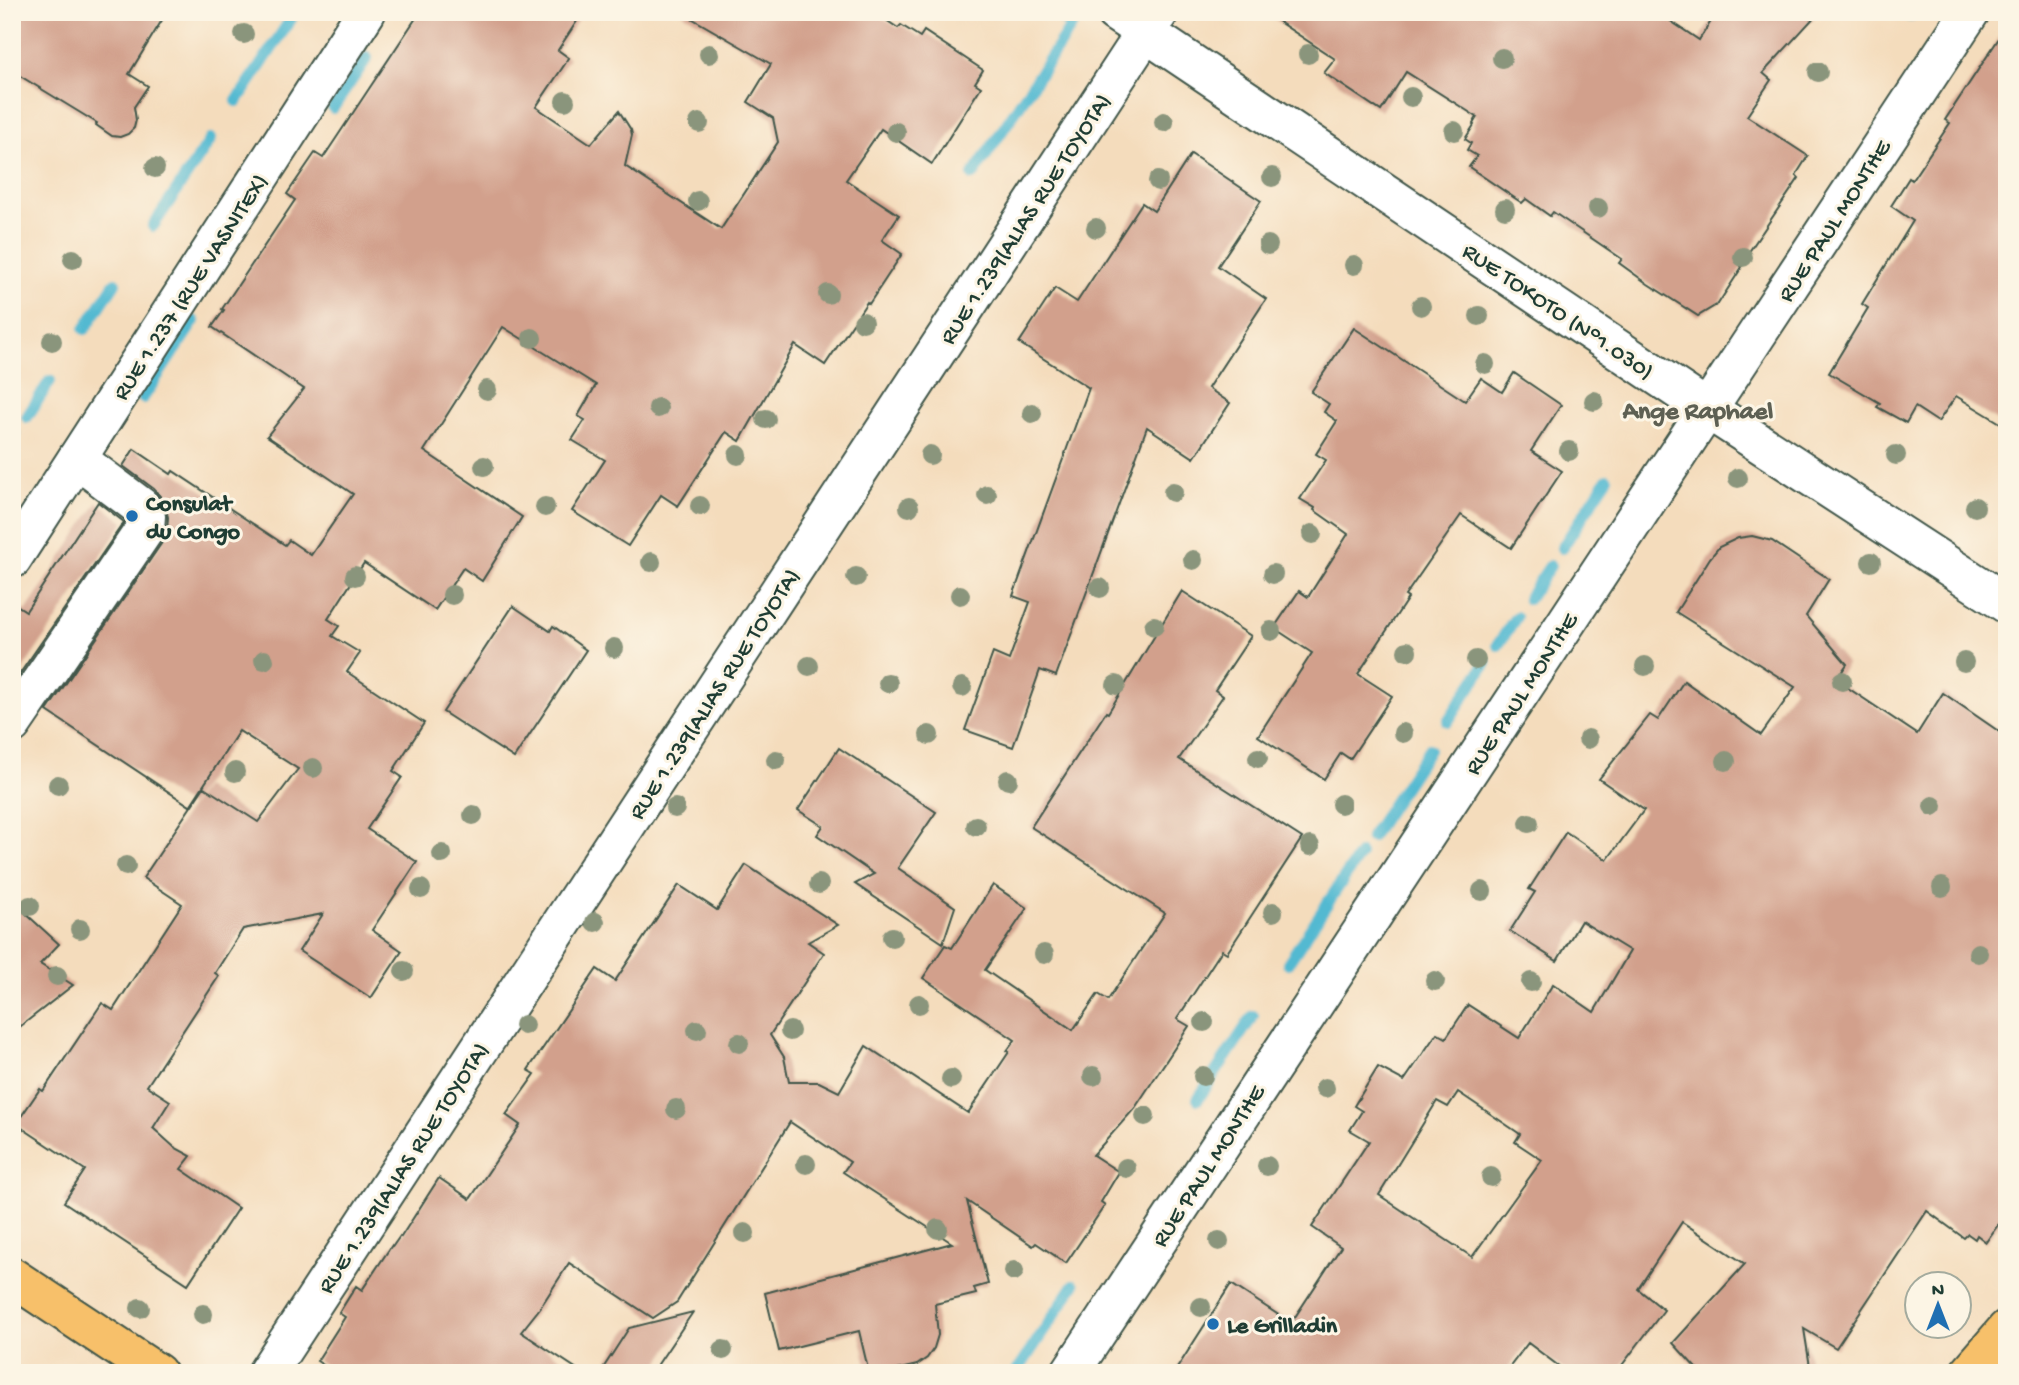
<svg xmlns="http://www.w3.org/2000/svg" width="2019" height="1385" font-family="'Gochi Hand',sans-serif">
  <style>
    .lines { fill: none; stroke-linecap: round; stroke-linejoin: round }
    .stream { stroke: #53b9d1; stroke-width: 12 }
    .building { fill: #d2a08c; fill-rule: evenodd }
    .minor-casing { stroke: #3f5548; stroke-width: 42 }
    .major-casing { stroke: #3f5548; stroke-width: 42 }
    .minor { stroke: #fff; stroke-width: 38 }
    .major { stroke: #f7c06b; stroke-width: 38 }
    .tree { fill: #8a957c }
    .poi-dot { fill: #1f6fb2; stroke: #fcf5e5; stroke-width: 2.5 }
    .labels { text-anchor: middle; stroke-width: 6; stroke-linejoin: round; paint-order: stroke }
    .street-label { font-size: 24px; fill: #1f3d34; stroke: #fcf5e5 }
    .poi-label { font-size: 24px; font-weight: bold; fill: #1f3d34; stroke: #fcf5e5; text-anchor: start }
    .neighbourhood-label { font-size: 26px; font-weight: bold; fill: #5e6053; stroke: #fcf5e5 }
  </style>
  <rect width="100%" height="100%" fill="#fcf5e5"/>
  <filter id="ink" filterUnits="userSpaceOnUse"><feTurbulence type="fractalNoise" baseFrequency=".0143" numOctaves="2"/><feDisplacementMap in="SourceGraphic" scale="14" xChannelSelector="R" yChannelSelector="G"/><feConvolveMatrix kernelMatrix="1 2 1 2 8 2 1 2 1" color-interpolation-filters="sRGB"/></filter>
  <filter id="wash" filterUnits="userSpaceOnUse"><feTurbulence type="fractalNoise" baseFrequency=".00686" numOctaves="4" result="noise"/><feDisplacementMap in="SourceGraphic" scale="28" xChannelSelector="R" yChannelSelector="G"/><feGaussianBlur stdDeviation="1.57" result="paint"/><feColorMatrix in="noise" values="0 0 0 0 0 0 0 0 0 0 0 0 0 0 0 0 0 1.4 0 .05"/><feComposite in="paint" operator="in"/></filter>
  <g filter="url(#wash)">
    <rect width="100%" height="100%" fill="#f4dcbc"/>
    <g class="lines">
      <g class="stream">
        <path d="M1910,16L1912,12"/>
        <path d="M237,101L291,19"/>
        <path d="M333,108L367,58"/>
        <path d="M973,175L1072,25L1053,12"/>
        <path d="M153,226L211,139"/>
        <path d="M85,329L115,283"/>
        <path d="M143,398L194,321"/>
        <path d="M27,417L50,381"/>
        <path d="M12,439L15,435"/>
        <path d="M1562,548L1607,479"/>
        <path d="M1528,599L1550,566"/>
        <path d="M1498,645L1516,617"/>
        <path d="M1448,721L1486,663"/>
        <path d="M1371,837L1429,749"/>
        <path d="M1288,963L1360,854"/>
        <path d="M1198,1099L1253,1016"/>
        <path d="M1016,1373L1074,1285"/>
      </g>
    </g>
    <g id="blocks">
      <g class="building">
        <path d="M12,12H167L129,74L148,86L134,107L136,120L134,128L128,134L120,137L112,136L96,125L97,123L12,71Z"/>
        <path d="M420,12H583L558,50L569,58L536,107L591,144L619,111L631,130L632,135L625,166L721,229L778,142L773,118L748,102L771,64L681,12H874L898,28L901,25L920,37L924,31L983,70L975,83L981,87L932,164L881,129L846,180L899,215L882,240L902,254L869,304L867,302L825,365L795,345L740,441L726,432L678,506L661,495L628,546L572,511L605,460L572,440L585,420L578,416L596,385L503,327L424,451L522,517L482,581L463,568L435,610L364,563L328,619L339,626L332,636L360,653L347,672L424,723L393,771L402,777L367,829L417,862L372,930L402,951L371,998L299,951L323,914L243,929L215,973L219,976L147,1086L170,1101L153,1128L174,1147L191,1156L181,1169L238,1208L188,1284L64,1202L85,1170L16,1124L40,1089L43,1091L102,1003L113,1010L182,904L143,878L204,787L258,822L298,769L239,731L190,806L47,711L163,541L167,531L168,517L165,506L160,496L154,489L123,466L134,449L171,474L173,471L285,545L289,540L311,555L353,494L267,436L304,389L212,327L224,310L222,309L295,200L287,194L315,153L323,158Z"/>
        <path d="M1264,12H1657L1699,40L1717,12H1819L1763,73L1771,80L1747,116L1808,156L1796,175L1799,178L1740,265L1742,267L1718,304L1698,316L1648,284L1619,263L1622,259L1553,212L1550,216L1526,199L1522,203L1469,167L1477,156L1467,150L1471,143L1465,139L1474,125L1473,124L1477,117L1406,72L1381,111L1324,73L1335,59Z"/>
        <path d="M2007,26V427L1956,396L1938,422L1915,407L1906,423L1877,407L1880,403L1829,373L1868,308L1862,304L1913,221L1891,206L1909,178L1912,180L1950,123L1945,120Z"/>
        <path d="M1191,154L1261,201L1218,266L1266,299L1208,388L1230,403L1194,458L1147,427L1056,676L1040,670L1013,747L965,730L993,653L1009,660L1030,602L1013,596L1089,388L1019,343L1055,288L1077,302L1142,203L1154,211Z"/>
        <path d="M1354,328L1465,401L1481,378L1502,392L1514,373L1561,405L1531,451L1562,471L1511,548L1461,515L1405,596L1408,598L1358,674L1392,696L1350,759L1341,753L1324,779L1258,736L1312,653L1274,628L1299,591L1308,597L1348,534L1314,510L1315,508L1300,499L1326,460L1316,454L1337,421L1324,412L1329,404L1311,392Z"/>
        <path d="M98,502L124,522L12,685V602L26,611Z"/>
        <path d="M1752,536L1772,541L1829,579L1806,616L1847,664L1836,680L1917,734L1943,693L2007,737V1212L1986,1242L1977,1235L1975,1239L1968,1234L1964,1238L1927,1211L1836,1348L1804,1329L1811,1373H1704L1695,1367L1673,1343L1745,1264L1682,1222L1638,1289L1664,1310L1616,1373H1568L1528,1343L1505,1373H1174L1231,1284L1291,1323L1341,1247L1312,1227L1369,1141L1350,1130L1362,1111L1354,1106L1378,1067L1404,1081L1437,1033L1446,1038L1468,1005L1519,1038L1553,984L1594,1012L1630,951L1581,921L1557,961L1510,931L1535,892L1529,889L1566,832L1607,860L1644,810L1599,779L1650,715L1658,720L1684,681L1761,735L1795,687L1676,612L1710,558L1719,547L1738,538ZM1458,1092L1520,1134L1515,1142L1542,1160L1472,1257L1379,1195L1437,1101L1448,1107Z"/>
        <path d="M1182,591L1251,636L1215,690L1223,696L1179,759L1302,838L1227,953L1222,950L1177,1019L1189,1026L1135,1108L1093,1155L1119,1172L1101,1202L1105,1205L1066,1263L1036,1243L1033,1246L967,1201L988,1284L974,1288L976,1294L935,1304L938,1335L934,1348L927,1358L917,1365L884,1373H869L859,1331L779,1351L765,1293L952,1243L843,1172L850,1162L790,1122L677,1302L653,1318L569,1263L540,1308L521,1332L583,1373H336L317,1361L345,1317L339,1313L356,1286L362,1290L392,1245L393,1246L400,1236L401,1237L439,1178L470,1199L520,1125L506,1115L535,1074L528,1070L597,969L615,981L679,885L717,910L746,865L838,925L808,942L824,953L770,1035L784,1057L789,1082H819L839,1092L866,1046L968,1113L1009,1052L1007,1051L1015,1040L923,978L945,945L952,948L993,885L1027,908L985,970L1073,1030L1098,994L1108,1000L1165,913L1031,827L1106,712L1108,713Z"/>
        <path d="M513,606L550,631L553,626L586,650L514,758L443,712Z"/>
        <path d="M839,748L936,812L898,868L955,907L943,943L855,884L874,874L817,835L823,826L798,810Z"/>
        <path d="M12,901L59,944L40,964L73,985L12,1033Z"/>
        <path d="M693,1312L652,1373H600L629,1328Z"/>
      </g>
    </g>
  </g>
  <g filter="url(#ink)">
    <use href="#blocks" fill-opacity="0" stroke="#3f5548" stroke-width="2"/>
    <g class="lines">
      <defs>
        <g id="minor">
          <path d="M1115,12L1707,409L2007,604"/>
          <path d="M12,559L366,12"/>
          <path d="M12,724L145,529L146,516L141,507L77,459"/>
          <path d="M267,1373L1159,12"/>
          <path d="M1070,1373L1970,12"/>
        </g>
        <g id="major">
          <path d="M12,1277L157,1373"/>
          <path d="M1969,1373L2007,1329"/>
        </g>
      </defs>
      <use href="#minor" class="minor-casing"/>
      <use href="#major" class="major-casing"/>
      <use href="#minor" class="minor"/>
      <use href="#major" class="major"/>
    </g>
    <g class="tree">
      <circle cx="244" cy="34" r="10"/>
      <circle cx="709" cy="54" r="10"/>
      <circle cx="1308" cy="54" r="10"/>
      <circle cx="1502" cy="58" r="10"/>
      <circle cx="1818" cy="72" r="10"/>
      <circle cx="1411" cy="97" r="10"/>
      <circle cx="565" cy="101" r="10"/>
      <circle cx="1164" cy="122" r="10"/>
      <circle cx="699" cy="123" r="10"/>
      <circle cx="1454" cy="131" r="10"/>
      <circle cx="896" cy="132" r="10"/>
      <circle cx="155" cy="168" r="10"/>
      <circle cx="1272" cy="177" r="10"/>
      <circle cx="1158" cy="181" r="10"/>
      <circle cx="698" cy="201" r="10"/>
      <circle cx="1598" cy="208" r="10"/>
      <circle cx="1505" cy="209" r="10"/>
      <circle cx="1096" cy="228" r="10"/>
      <circle cx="1268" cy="245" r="10"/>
      <circle cx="1743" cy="257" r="10"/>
      <circle cx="73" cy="259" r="10"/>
      <circle cx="1354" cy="265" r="10"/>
      <circle cx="828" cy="294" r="10"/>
      <circle cx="1421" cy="306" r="10"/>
      <circle cx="1479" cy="316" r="10"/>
      <circle cx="863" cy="322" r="10"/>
      <circle cx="532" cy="338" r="10"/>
      <circle cx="52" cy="341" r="10"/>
      <circle cx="1485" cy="364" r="10"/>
      <circle cx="487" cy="390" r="10"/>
      <circle cx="1594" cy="401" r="10"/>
      <circle cx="658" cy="408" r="10"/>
      <circle cx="1032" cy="413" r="10"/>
      <circle cx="766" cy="419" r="10"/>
      <circle cx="1569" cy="451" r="10"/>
      <circle cx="738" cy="455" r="10"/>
      <circle cx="930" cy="455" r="10"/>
      <circle cx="1896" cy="455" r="10"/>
      <circle cx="484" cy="466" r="10"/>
      <circle cx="1738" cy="478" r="10"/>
      <circle cx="1173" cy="492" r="10"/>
      <circle cx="987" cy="495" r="10"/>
      <circle cx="700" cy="506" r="10"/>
      <circle cx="545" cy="507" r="10"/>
      <circle cx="909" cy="507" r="10"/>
      <circle cx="1975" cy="507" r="10"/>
      <circle cx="1312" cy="534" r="10"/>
      <circle cx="1193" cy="560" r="10"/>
      <circle cx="651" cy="562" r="10"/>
      <circle cx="1871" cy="562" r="10"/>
      <circle cx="1273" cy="574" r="10"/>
      <circle cx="355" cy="576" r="10"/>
      <circle cx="856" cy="577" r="10"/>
      <circle cx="1100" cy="588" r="10"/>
      <circle cx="452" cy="595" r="10"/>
      <circle cx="960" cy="595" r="10"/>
      <circle cx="1154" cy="626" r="10"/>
      <circle cx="1271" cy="631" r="10"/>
      <circle cx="614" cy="648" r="10"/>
      <circle cx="1407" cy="651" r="10"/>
      <circle cx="264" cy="660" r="10"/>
      <circle cx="1476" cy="660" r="10"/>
      <circle cx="1964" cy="662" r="10"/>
      <circle cx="809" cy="666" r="10"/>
      <circle cx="1645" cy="666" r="10"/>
      <circle cx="1842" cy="681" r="10"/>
      <circle cx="888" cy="683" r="10"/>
      <circle cx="1116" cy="685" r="10"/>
      <circle cx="962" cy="687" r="10"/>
      <circle cx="1403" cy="733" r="10"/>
      <circle cx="929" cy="735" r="10"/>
      <circle cx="1588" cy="739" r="10"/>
      <circle cx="1258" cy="758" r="10"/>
      <circle cx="776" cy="760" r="10"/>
      <circle cx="1726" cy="761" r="10"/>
      <circle cx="313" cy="768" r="10"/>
      <circle cx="235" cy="772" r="10"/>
      <circle cx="1008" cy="780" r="10"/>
      <circle cx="58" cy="785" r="10"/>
      <circle cx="1341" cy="804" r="10"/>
      <circle cx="1933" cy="806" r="10"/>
      <circle cx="675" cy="808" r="10"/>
      <circle cx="473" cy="815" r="10"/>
      <circle cx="1529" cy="823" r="10"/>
      <circle cx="976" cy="826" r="10"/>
      <circle cx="1310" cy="846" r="10"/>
      <circle cx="442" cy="854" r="10"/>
      <circle cx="126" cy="866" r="10"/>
      <circle cx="819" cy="884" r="10"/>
      <circle cx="1942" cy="887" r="10"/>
      <circle cx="421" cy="889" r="10"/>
      <circle cx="1482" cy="891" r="10"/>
      <circle cx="30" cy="906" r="10"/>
      <circle cx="1273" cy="912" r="10"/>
      <circle cx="595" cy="922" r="10"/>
      <circle cx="80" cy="929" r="10"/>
      <circle cx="892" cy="937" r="10"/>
      <circle cx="1978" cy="953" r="10"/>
      <circle cx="1044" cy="954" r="10"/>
      <circle cx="404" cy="971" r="10"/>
      <circle cx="57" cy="976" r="10"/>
      <circle cx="1435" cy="981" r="10"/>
      <circle cx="1531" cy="982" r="10"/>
      <circle cx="919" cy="1004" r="10"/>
      <circle cx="1204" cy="1022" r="10"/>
      <circle cx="524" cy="1025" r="10"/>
      <circle cx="697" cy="1030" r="10"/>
      <circle cx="790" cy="1031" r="10"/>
      <circle cx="739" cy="1043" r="10"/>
      <circle cx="1093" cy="1076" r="10"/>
      <circle cx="1203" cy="1076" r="10"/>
      <circle cx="951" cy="1079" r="10"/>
      <circle cx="1325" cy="1088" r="10"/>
      <circle cx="676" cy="1109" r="10"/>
      <circle cx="1145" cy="1116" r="10"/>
      <circle cx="806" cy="1164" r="10"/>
      <circle cx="1267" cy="1166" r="10"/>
      <circle cx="1126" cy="1168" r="10"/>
      <circle cx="1491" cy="1177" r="10"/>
      <circle cx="938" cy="1229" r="10"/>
      <circle cx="745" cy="1233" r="10"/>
      <circle cx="1219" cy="1241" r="10"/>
      <circle cx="1014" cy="1271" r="10"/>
      <circle cx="1201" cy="1307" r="10"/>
      <circle cx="140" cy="1308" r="10"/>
      <circle cx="203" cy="1314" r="10"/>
      <circle cx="723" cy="1350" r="10"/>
    </g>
  </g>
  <g class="poi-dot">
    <circle cx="132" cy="516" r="7"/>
    <circle cx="1213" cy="1324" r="7"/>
  </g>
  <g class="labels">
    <g class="street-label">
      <text transform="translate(1024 218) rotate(-57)" y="8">RUE 1.239(ALIAS RUE TOYOTA)</text>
      <text transform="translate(1833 220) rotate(-57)" y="8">RUE PAUL MONTHE</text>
      <text transform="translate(189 286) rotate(-57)" y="8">RUE 1.237 (RUE VASNITEX)</text>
      <text transform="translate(1559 310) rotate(34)" y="8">RUE TOKOTO (N°1.030)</text>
      <text transform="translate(713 693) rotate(-57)" y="8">RUE 1.239(ALIAS RUE TOYOTA)</text>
      <text transform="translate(1520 693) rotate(-57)" y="8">RUE PAUL MONTHE</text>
      <text transform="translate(1207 1165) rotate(-57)" y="8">RUE PAUL MONTHE</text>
      <text transform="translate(402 1167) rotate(-57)" y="8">RUE 1.239(ALIAS RUE TOYOTA)</text>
    </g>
    <g class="poi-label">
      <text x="146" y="510">Consulat<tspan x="146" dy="28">du Congo</tspan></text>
      <text x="1227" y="1332">Le Grilladin</text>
    </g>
    <g class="neighbourhood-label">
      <text x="1698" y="418">Ange Raphael</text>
    </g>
  </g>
  <rect width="2019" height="1385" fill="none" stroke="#fcf5e5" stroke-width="42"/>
  <g transform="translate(1938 1305)"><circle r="33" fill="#fcf5e5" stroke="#a4ab9e" stroke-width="2"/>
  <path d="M0-5L12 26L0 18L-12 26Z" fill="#1f6fb2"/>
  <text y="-10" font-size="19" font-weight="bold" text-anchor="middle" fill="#1f3d34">N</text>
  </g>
</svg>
